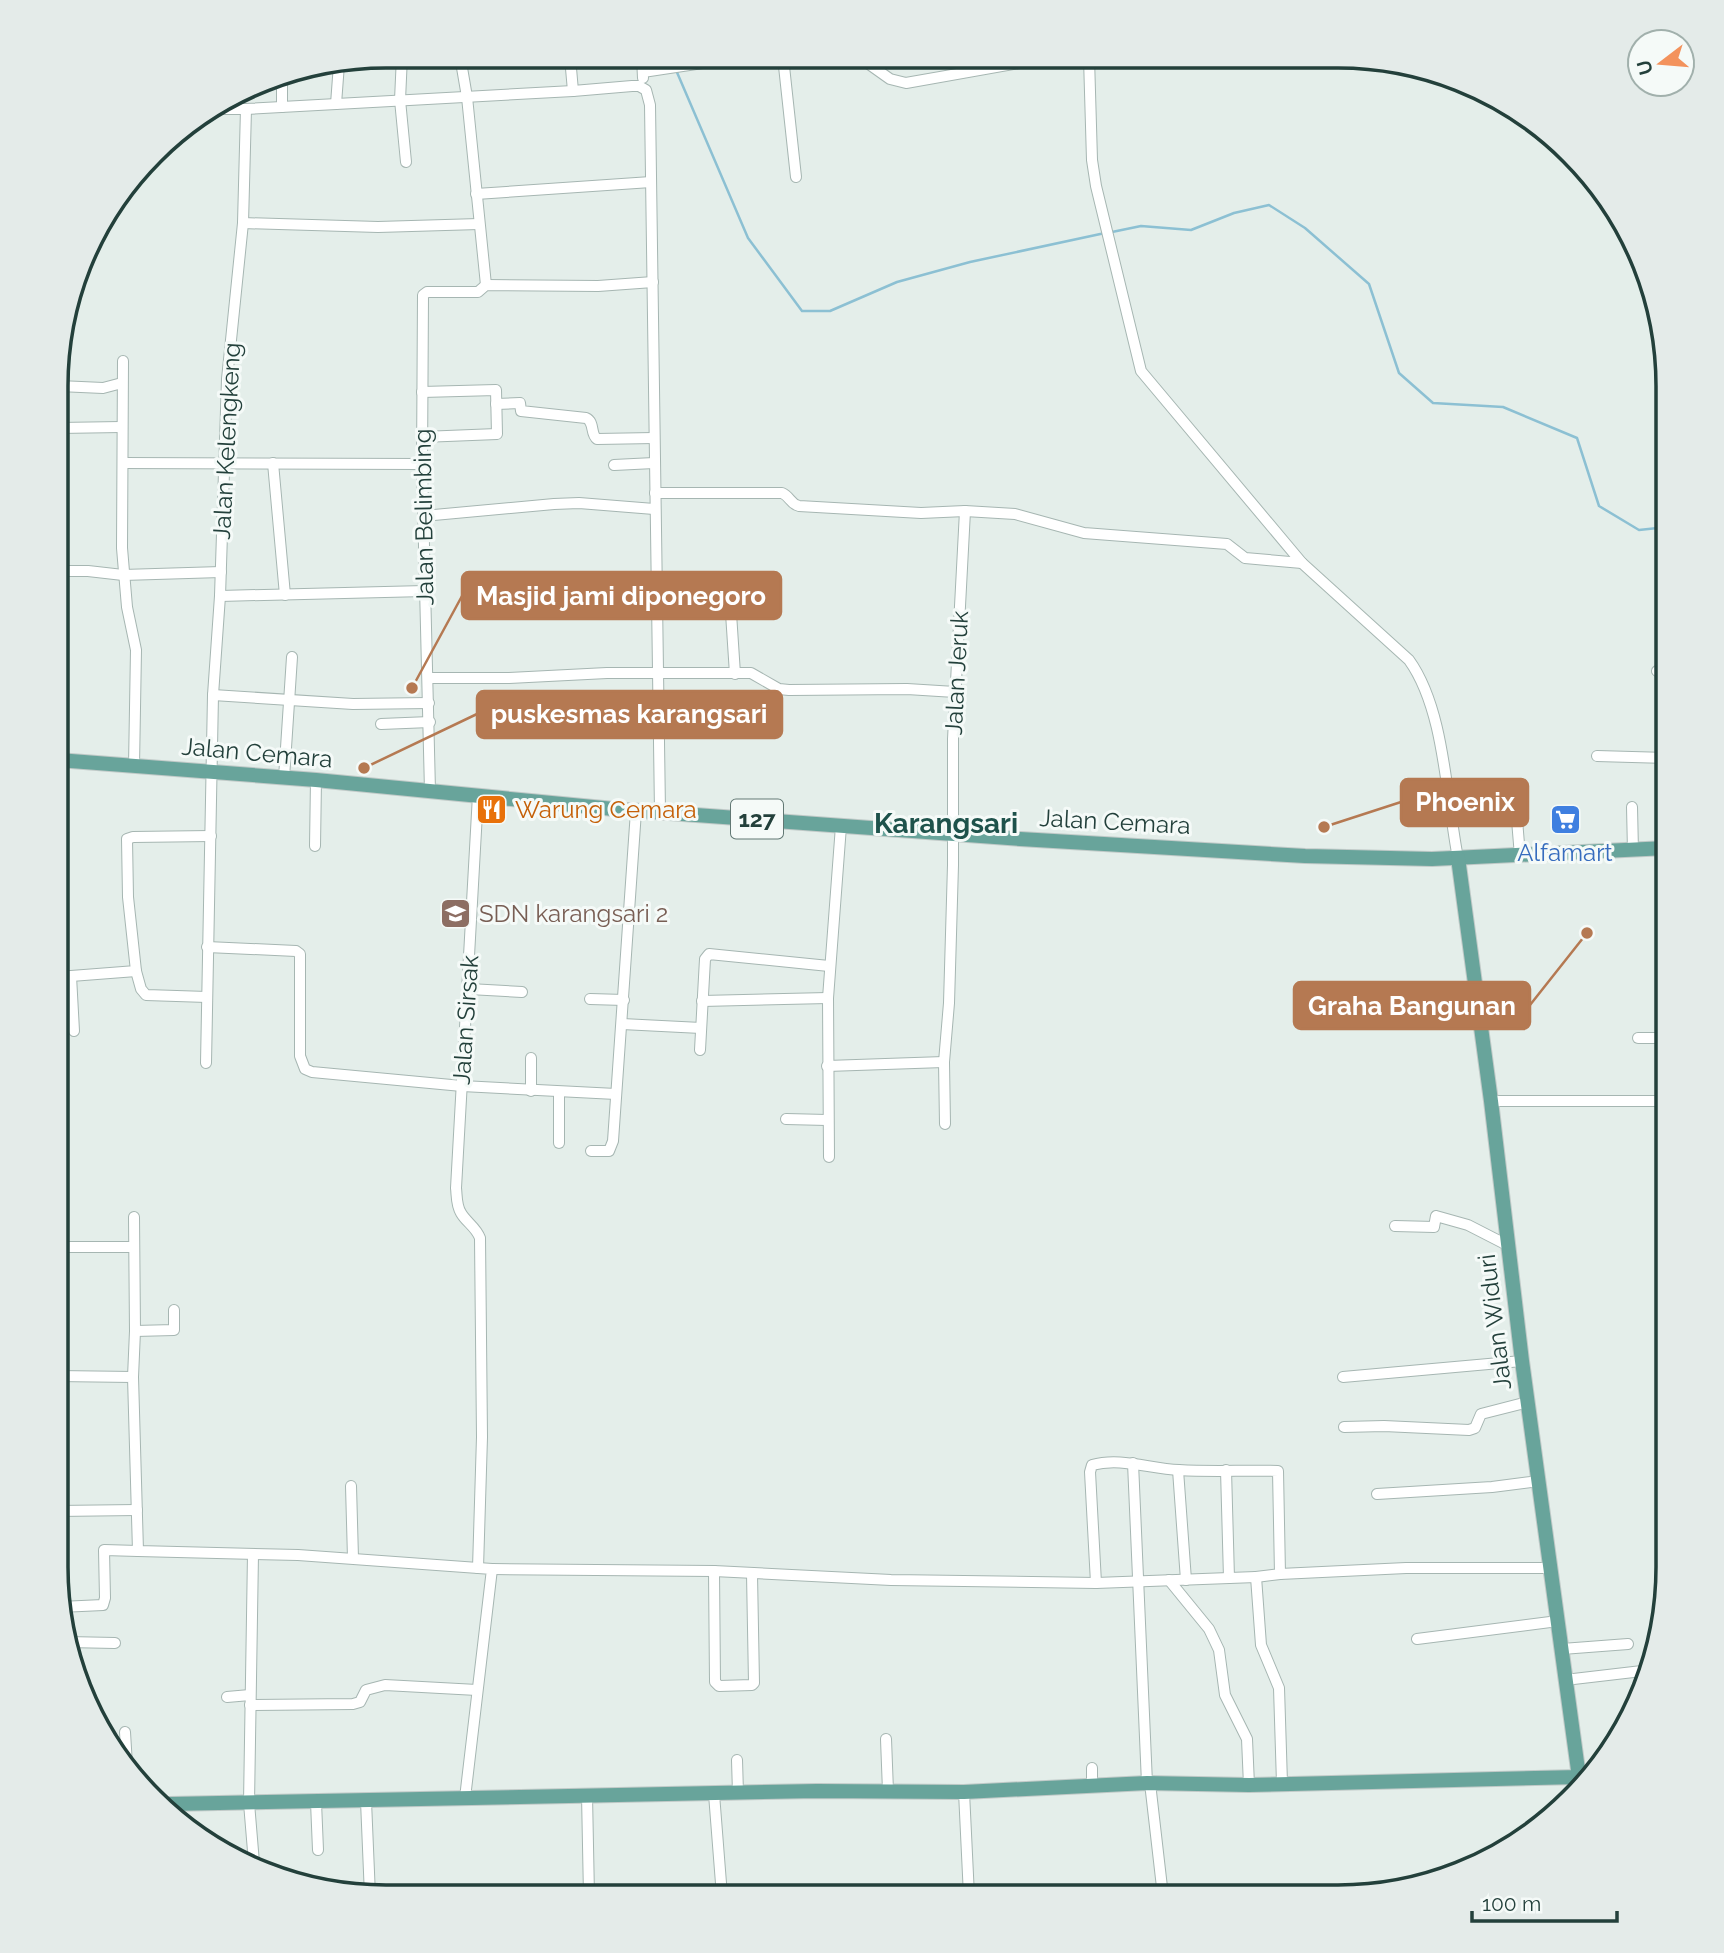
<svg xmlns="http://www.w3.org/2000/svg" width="1724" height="1953" font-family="Raleway,sans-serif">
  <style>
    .green { fill: #bddfca }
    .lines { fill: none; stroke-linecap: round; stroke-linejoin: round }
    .stream { stroke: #8cc0d3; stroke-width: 2.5 }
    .minor-casing { stroke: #a6b6b2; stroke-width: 12 }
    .major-casing { stroke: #c1cac8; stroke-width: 16 }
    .minor { stroke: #fff; stroke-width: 10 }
    .major { stroke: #68a49b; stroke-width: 14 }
    .labels { text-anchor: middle; stroke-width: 6; stroke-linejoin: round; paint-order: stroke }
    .shield { fill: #f5faf8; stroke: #627874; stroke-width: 2 }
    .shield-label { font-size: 23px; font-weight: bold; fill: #23403b }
    .street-label { font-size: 24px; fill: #23403b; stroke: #f5faf8 }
    .food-label { font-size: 24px; fill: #c56008; stroke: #f5faf8; text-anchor: start }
    .shop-label { font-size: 24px; fill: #366cbe; stroke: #f5faf8 }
    .education-label { font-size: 24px; fill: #785e54; stroke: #f5faf8; text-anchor: start }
    .quarter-label { font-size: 28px; font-weight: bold; fill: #1e524b; stroke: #f5faf8 }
    .rim { fill: none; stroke: #23403b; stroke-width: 3.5 }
    .leader { fill: none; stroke: #b57952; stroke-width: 2.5 }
    .callout-dot { fill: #b57952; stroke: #f5faf8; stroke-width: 2.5 }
    .callout { fill: #b57952; stroke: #b57952; stroke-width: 2.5 }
    .callout-label { font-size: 26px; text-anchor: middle; font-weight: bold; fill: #fff }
  </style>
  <rect width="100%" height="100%" fill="#e4eeea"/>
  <path class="green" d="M865,57L971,58V59L895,68Z"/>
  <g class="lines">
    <g class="stream">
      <path d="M676,70L748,238L802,311H830L897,282L970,262L1105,233"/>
      <path d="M1112,232L1141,226L1191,230L1234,213L1269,205L1305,228L1369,284L1399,373L1433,403L1503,407L1577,438L1599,506L1639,530L1667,527"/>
    </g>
    <defs>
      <g id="minor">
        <path d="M402,56L400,100L406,162"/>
        <path d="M460,56L467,97L486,285"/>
        <path d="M570,57L573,91"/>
        <path d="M642,57L643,78"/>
        <path d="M783,57L796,177"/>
        <path d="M784,57L802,61L853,57"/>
        <path d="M859,57L890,79L906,83L1048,58"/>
        <path d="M1089,58L1092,160L1096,186L1141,371L1302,563L1409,660C1445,710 1446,798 1458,858"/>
        <path d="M643,72L742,57"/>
        <path d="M336,104L339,64"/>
        <path d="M282,107V73"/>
        <path d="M219,109H246L573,91L632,86H639L646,90L650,105L660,812"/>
        <path d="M476,194L651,182"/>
        <path d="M243,223L378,227L479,224"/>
        <path d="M123,361L122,548L127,607L136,650L134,766"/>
        <path d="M59,386L103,388L122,383"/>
        <path d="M496,404L520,403L521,411L586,418C595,422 590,434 597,439L654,438"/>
        <path d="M59,428L121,427"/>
        <path d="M422,437L497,434L496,390L422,392"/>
        <path d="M123,463L422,464"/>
        <path d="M273,463L285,595"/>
        <path d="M614,465L654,463"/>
        <path d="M655,493H782C790,496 790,504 799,506L921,513L965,511L1015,514L1084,533L1227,544L1245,558L1302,563"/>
        <path d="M423,516L554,504L579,503L654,509"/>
        <path d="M58,571H88L123,575L221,572"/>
        <path d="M220,596L425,591"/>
        <path d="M730,598L735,674"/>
        <path d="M1657,671L1667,672"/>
        <path d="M428,678H509L607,673H751L779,689L789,690L907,689L955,692"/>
        <path d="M213,695L353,704L429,703"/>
        <path d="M381,724L430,722"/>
        <path d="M1597,756L1667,758"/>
        <path d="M284,778L292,657"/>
        <path d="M430,791L422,464L423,295L427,292H478L486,285L598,286L653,282"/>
        <path d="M58,795L64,760"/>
        <path d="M478,795L456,1188C457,1196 456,1205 461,1213C466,1222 476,1227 480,1238L482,1437L478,1568"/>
        <path d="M1493,805L1516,808L1520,856"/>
        <path d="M1632,807L1633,851"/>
        <path d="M315,846L316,780"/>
        <path d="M207,947L296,951L300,954V1056L305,1069L312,1072L462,1086L616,1094"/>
        <path d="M136,971L141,989L146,995L207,997"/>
        <path d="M71,976L74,1031"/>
        <path d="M58,977L136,971L128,897L127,839L133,837L211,836"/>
        <path d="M469,989L522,992"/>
        <path d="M590,999L624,1000"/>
        <path d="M702,1001L828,998"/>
        <path d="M622,1024L701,1028"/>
        <path d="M1638,1038H1667"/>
        <path d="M700,1050L705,959L709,954L829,966"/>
        <path d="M531,1058V1091"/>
        <path d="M206,1063L213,695L220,596L227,379L243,223L246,109"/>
        <path d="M827,1066L944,1062"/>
        <path d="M559,1092V1143"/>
        <path d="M1491,1101H1667"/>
        <path d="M786,1119L827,1120"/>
        <path d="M945,1124L944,1062L949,1003L953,865V739L965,511"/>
        <path d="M591,1151H609L613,1141L636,811"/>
        <path d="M829,1157L828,998L841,826"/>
        <path d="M1395,1226L1434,1227L1436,1216L1468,1225L1509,1246"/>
        <path d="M57,1247H134"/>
        <path d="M135,1331L174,1330V1310"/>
        <path d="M57,1376L133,1377L138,1551L298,1555L492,1569L465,1798"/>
        <path d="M133,1377L135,1331L134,1217"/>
        <path d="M1343,1377L1522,1361"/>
        <path d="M1344,1427L1384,1426L1469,1430L1475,1428L1481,1414L1528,1402"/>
        <path d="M1133,1463L1147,1783"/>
        <path d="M1178,1470L1186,1580"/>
        <path d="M1226,1470L1229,1578"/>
        <path d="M351,1486L353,1558"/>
        <path d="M1377,1494L1492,1487L1539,1481"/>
        <path d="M57,1511L137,1510"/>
        <path d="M253,1554L249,1803L254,1863"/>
        <path d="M492,1569L714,1571L891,1580L1096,1583L1256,1577L1261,1645L1279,1688L1282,1783"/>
        <path d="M714,1571L715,1682L719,1686L752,1685L754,1683L752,1574"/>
        <path d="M1280,1574L1406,1568H1551"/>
        <path d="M1169,1580L1209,1629L1219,1650L1225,1695L1247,1739L1249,1785"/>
        <path d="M1096,1583L1090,1472L1092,1465C1121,1457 1150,1469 1179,1470C1212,1472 1245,1470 1278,1471L1280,1574L1256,1577"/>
        <path d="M60,1607L103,1605L105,1598L104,1550L138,1551"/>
        <path d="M1417,1639L1558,1621"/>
        <path d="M67,1642L115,1643"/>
        <path d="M1562,1649L1628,1644"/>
        <path d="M1565,1680L1642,1671"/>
        <path d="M227,1697L250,1695"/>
        <path d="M250,1705L353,1704L360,1702L366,1690L385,1685L477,1690"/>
        <path d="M125,1732L127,1765"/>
        <path d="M886,1739L888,1791"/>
        <path d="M737,1760L738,1793"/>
        <path d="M1092,1768V1787"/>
        <path d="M1150,1783L1163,1896"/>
        <path d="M964,1792L969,1896"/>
        <path d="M714,1794L722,1896"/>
        <path d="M587,1795L589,1896"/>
        <path d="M366,1801L370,1896"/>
        <path d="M316,1802L318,1850"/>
        <path d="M1364,1890L1411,1886"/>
        <path d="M776,1896L794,1893"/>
      </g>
      <g id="major">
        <path d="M58,760L316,780L614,809L1020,839L1305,856L1432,859L1667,848"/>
        <path d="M169,1804L817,1791L964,1792L1147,1783L1249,1785L1579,1777L1522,1361L1491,1101L1458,858"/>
      </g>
    </defs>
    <use href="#minor" class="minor-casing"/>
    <use href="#major" class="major-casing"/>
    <use href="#minor" class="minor"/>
    <use href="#major" class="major"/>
  </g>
  <defs>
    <symbol id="restaurant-square" viewBox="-11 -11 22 22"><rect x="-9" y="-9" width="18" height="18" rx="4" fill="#e8710a" stroke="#f5faf8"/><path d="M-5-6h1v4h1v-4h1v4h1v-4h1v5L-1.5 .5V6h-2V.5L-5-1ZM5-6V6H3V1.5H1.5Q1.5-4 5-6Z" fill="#fff"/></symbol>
    <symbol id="supermarket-square" viewBox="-11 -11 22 22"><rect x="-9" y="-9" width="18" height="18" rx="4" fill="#3f7fe0" stroke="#f5faf8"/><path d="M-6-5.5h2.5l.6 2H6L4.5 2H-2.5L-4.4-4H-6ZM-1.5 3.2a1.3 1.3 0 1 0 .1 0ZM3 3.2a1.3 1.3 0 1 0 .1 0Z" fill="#fff"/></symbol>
    <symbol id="school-square" viewBox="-11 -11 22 22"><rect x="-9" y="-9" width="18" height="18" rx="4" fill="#8d6e63" stroke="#f5faf8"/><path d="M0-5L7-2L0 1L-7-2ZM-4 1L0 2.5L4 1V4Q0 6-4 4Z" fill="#fff"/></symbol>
  </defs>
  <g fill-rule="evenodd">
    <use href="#restaurant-square" x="474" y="792" width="35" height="35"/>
    <use href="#supermarket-square" x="1548" y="802" width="35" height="35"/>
    <use href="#school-square" x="438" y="896" width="35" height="35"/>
  </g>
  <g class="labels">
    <rect class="shield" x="731" y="799.5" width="52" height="39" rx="5"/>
    <g class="shield-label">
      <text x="757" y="827">127</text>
    </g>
    <g class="street-label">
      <text transform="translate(227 441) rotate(-87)" y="8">Jalan Kelengkeng</text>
      <text transform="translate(424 517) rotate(-91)" y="8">Jalan Belimbing</text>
      <text transform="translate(957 673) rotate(-87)" y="8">Jalan Jeruk</text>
      <text transform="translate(257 753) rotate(5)" y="8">Jalan Cemara</text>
      <text transform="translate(1115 822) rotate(3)" y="8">Jalan Cemara</text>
      <text transform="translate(466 1020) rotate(-86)" y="8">Jalan Sirsak</text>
      <text transform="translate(1495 1322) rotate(-97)" y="8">Jalan Widuri</text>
    </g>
    <g class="food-label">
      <text x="515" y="818">Warung Cemara</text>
    </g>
    <g class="shop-label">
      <text x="1565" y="861">Alfamart</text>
    </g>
    <g class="education-label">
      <text x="479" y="922">SDN karangsari 2</text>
    </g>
    <g class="quarter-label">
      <text x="946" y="833">Karangsari</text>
    </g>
  </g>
  <path d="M0 0H1724V1953H0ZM386 68H1338A318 318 0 0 1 1656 386V1567A318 318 0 0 1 1338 1885H386A318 318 0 0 1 68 1567V386A318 318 0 0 1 386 68Z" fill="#e4ebe9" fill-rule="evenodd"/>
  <path class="rim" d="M386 68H1338A318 318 0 0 1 1656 386V1567A318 318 0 0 1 1338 1885H386A318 318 0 0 1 68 1567V386A318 318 0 0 1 386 68Z"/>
  <path class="leader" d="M412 688L462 596M364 768L477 714M1324 827L1401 802M1587 933L1530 1005"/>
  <g class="callout-dot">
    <circle cx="412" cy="688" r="7"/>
    <circle cx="364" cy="768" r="7"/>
    <circle cx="1324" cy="827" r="7"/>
    <circle cx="1587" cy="933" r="7"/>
  </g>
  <g class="callout">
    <rect x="462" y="572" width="319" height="47" rx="7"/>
    <rect x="477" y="691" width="305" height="47" rx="7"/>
    <rect x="1401" y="779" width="127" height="47" rx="7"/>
    <rect x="1294" y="982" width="236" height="47" rx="7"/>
  </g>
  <g class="callout-label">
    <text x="621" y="605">Masjid jami diponegoro</text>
    <text x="629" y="723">puskesmas karangsari</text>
    <text x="1465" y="811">Phoenix</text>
    <text x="1412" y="1015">Graha Bangunan</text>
  </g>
  <g transform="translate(1661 63) rotate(254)"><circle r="33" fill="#f5faf8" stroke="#a1b0ac" stroke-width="2"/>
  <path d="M0-5L12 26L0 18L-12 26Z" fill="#f3925c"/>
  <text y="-10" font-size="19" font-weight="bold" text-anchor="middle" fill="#23403b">U</text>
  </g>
  <path d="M1472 1911v10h145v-10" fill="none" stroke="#23403b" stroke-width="3.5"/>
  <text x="1482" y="1911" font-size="21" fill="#23403b" stroke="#f5faf8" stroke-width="5" paint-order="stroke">100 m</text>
</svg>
